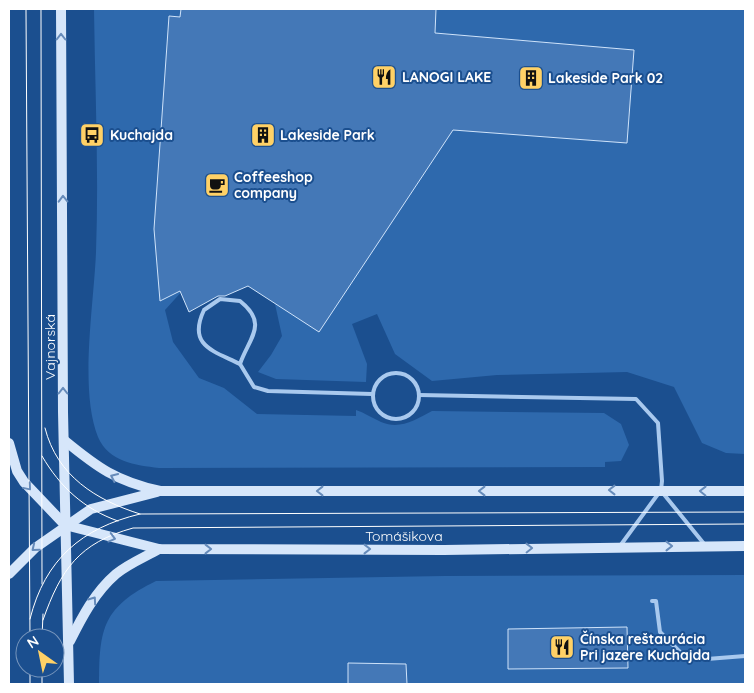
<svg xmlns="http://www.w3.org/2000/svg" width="754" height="693" font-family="Quicksand,sans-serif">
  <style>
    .green { fill: #2e69ad }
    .building { fill: #4478b7; stroke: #cfe3fa }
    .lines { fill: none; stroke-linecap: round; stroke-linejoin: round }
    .service { stroke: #a9c9ee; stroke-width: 4 }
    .secondary { stroke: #d6e6fa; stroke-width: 10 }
    .tram { stroke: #fff; stroke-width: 1 }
    .oneway { stroke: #668bba }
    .labels { text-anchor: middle; stroke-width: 4; stroke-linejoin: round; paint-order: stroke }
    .poi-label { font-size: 14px; font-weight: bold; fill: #fff; stroke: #1b4f8f; text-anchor: start }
    .street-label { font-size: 14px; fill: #fff; stroke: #1b4f8f }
  </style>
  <rect width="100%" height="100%" fill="#1b4f8f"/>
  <g class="green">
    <path d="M94,9H745V454L726,453L702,443L674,387L627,372L497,375L432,381L395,354L377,314L352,324L367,364L366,382L276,379L258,372L271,355L282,336L275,304L252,276L184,289L165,310L173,342L199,378L224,388L257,414L356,416V410C365,413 372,418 381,422C400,430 415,420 432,411L604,413L621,424L629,445L621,461L605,462V467L159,468C135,465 109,462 98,437C79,390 94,304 96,252C99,171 95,90 94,9Z"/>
    <path d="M745,575V684H99C99,628 103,607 156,581L444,576Z"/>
  </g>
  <g class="building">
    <path d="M181,9H436L435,33L634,50L627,143L453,130L319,332L248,286L225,296H218L189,312L180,291L160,301L154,229L169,16L180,17Z"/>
    <path d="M627,627L628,668L508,669V629Z"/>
    <path d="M348,663L406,664L407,684H348Z"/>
  </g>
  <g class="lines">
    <g class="service">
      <path d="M220,299L240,301C269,324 249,338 240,364C214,351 187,346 204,310Z"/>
      <path d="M240,364L254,387L268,391L372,394"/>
      <circle cx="396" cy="396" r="23"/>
      <path d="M419,395L636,399L658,423L662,481L661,490L620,546"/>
      <path d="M662,492L705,545"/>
      <path d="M652,601H656L660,632L681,653L707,659L745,656"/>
    </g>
    <g class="secondary">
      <path d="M61,9L63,412L69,684"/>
      <path d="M64,440C98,468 116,481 160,491H745"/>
      <path d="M9,443L17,471L24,482L65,525L159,549L444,550L745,546"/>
      <path d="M9,574L35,548L91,509L157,492"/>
      <path d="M70,641C82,617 95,592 116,574C128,564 145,557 159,549"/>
    </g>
    <g class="tram">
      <path d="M26,9L30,638"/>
      <path d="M41,9L42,584"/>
      <path d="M45,428C57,476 96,500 140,514"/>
      <path d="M42,456C60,487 84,509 118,521"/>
      <path d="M30,619C45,559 82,528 140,514L745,512"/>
      <path d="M43,620C61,569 79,543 133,528L745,524"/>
      <path d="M42,638L43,614"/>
      <path d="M30,668V684"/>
      <path d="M42,668V684"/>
    </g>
  </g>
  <defs><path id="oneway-chevron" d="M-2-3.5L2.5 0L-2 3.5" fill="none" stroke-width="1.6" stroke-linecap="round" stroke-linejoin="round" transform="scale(1.25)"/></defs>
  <g class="oneway">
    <use href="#oneway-chevron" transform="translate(61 37) rotate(-90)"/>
    <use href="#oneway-chevron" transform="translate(63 199) rotate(-91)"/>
    <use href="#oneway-chevron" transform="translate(63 391) rotate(-90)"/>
    <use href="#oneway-chevron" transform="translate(114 477) rotate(-155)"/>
    <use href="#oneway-chevron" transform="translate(28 487) rotate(50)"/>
    <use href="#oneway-chevron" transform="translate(612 490) rotate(180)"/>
    <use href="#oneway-chevron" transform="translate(320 491) rotate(180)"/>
    <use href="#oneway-chevron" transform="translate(482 491) rotate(180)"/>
    <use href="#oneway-chevron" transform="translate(703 491) rotate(-179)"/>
    <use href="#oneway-chevron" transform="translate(112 538) rotate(15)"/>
    <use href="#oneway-chevron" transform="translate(669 546)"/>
    <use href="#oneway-chevron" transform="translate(35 548) rotate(141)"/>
    <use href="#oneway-chevron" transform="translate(529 548) rotate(-1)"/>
    <use href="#oneway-chevron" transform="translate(208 549)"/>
    <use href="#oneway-chevron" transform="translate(367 549)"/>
    <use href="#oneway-chevron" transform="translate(93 600) rotate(-55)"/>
  </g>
  <defs>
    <symbol id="restaurant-square" viewBox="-11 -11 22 22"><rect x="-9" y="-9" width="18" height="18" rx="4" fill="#ffd166" stroke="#1b4f8f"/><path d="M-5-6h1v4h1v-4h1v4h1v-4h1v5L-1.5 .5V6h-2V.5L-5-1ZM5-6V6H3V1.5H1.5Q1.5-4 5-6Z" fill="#111"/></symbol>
    <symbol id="building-square" viewBox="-11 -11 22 22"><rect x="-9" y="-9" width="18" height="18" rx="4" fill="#ffd166" stroke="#1b4f8f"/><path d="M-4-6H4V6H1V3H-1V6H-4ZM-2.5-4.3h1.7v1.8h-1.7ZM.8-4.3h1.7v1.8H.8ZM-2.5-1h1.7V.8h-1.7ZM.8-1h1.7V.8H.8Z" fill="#111"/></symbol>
    <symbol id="bus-square" viewBox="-11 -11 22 22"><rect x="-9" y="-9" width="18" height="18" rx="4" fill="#ffd166" stroke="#1b4f8f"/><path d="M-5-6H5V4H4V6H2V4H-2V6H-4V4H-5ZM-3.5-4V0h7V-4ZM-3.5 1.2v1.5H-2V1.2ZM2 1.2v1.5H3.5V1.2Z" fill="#111"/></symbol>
    <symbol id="cafe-square" viewBox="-11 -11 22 22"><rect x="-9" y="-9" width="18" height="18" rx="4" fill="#ffd166" stroke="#1b4f8f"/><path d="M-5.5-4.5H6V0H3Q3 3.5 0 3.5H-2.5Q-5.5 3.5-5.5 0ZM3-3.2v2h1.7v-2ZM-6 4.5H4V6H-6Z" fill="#111"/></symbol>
  </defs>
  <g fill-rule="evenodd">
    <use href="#restaurant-square" x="370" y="63" width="28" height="28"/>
    <use href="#building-square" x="517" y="64" width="28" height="28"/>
    <use href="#bus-square" x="78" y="121" width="28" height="28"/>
    <use href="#building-square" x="249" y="121" width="28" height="28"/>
    <use href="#cafe-square" x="203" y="171" width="28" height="28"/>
    <use href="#restaurant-square" x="548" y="633" width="28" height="28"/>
  </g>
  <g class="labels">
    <g class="poi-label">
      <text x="402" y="82">LANOGI LAKE</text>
      <text x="548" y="83">Lakeside Park 02</text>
      <text x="110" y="140">Kuchajda</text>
      <text x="280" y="140">Lakeside Park</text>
      <text x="234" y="182">Coffeeshop<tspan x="234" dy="16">company</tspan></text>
      <text x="580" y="644">Čínska reštaurácia<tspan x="580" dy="16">Pri jazere Kuchajda</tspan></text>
    </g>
    <g class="street-label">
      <text transform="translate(50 347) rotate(-90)" y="5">Vajnorská</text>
      <text x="404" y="541">Tomášikova</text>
    </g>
  </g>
  <rect width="754" height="693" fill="none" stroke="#ffffff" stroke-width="20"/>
  <g transform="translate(40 653) rotate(327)"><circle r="24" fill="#1b4f8f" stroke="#7695bc"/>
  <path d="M0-4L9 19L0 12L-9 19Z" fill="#ffd166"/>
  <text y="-8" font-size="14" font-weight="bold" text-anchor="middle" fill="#ffffff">N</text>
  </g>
</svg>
